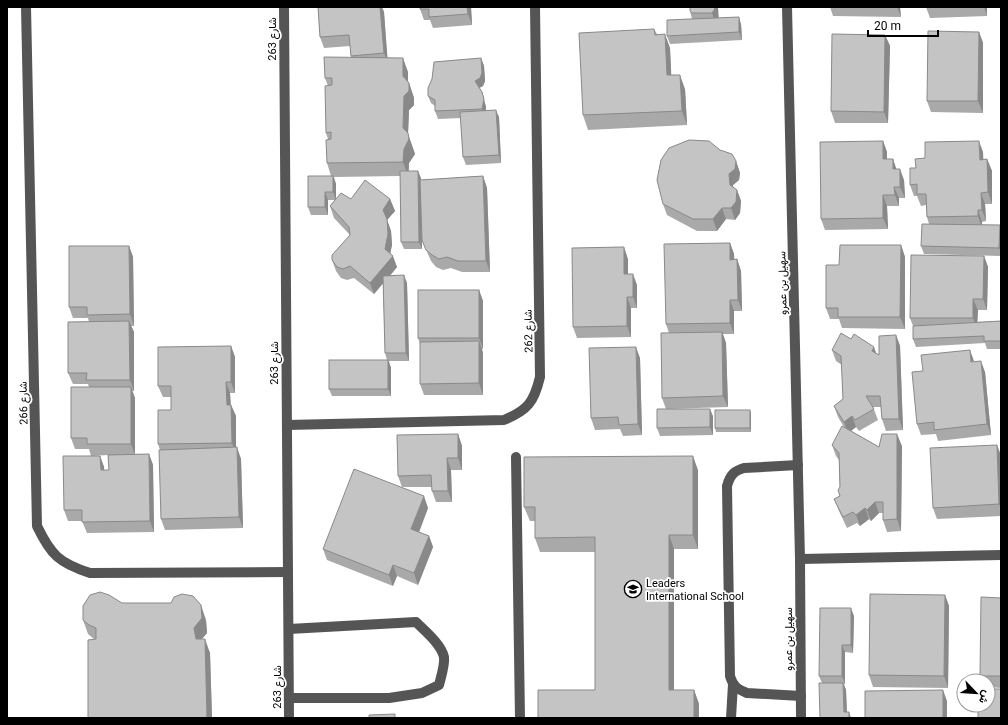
<svg xmlns="http://www.w3.org/2000/svg" width="1008" height="725" font-family="Roboto,Vazirmatn,sans-serif">
  <style>
    .lines { fill: none; stroke-linecap: round; stroke-linejoin: round }
    .minor { stroke: #555; stroke-width: 10 }
    .wall { fill: #a9a9a9 }
    .shaded-wall { fill: #898989 }
    .building { fill: #c4c4c4; stroke: #898989 }
    .labels { text-anchor: middle; stroke-width: 3.5; stroke-linejoin: round; paint-order: stroke }
    .street-label { font-size: 11px; fill: #000; stroke: #fff }
    .poi-label { font-size: 11px; fill: #000; stroke: #fff; text-anchor: start }
  </style>
  <rect width="100%" height="100%" fill="#fff"/>
  <g class="lines">
    <g class="minor">
      <path d="M26,7L37,526C51,555 59,563 90,573L288,572"/>
      <path d="M284,7L289,718"/>
      <path d="M787,7L800,559L801,718"/>
      <path d="M287,425L504,420C528,410 534,402 540,377L535,7"/>
      <path d="M516,457L520,718"/>
      <path d="M798,465L744,468C734,471 730,475 727,486L730,676C733,686 737,689 747,693L801,696"/>
      <path d="M800,559L1001,555"/>
      <path d="M289,629L416,622C425,631 441,644 444,657C445,665 441,677 439,685L422,693L389,698H289"/>
      <path d="M731,718L733,684"/>
    </g>
  </g>
  <g class="wall">
    <path d="M318,7H385V8H382L384,12L387,58L408,72V82L409,83L414,98V105L409,110L408,134L415,154L409,163V171H418L421,180L483,176L487,188L490,272H462L451,268L443,270L436,267L431,261L422,240L421,209L422,249H404L401,242L400,176L334,177L336,184V199H390L395,211L387,220L391,231L392,245L390,253L397,267L390,276L407,283L409,361H389L391,368V396H332L329,389L387,360L385,353L383,283L374,294L354,278L347,280L341,278L336,271L332,260L350,235L334,218L330,206L335,200H328V215H311L308,207L331,176L327,163L328,139L326,133L328,86L325,78L351,57L350,46L324,48L320,37Z"/>
    <path d="M420,7H471L472,25L433,28L430,20H424L420,9Z"/>
    <path d="M718,7V18L741,24L742,40L670,44L667,36L692,19L690,11Z"/>
    <path d="M830,7H900L901,17L833,16Z"/>
    <path d="M926,7H987V16L930,18Z"/>
    <path d="M654,29L657,34L670,48L671,75L685,89L687,125L588,130L583,115Z"/>
    <path d="M979,32L983,43V113L931,112L927,101Z"/>
    <path d="M885,35L890,46L888,123H835L831,111Z"/>
    <path d="M481,58L484,66L485,81L483,86L479,88L482,92L484,100L486,107V110L499,117L501,163L466,165L463,157L461,118L438,119L435,111V106L431,103L428,96Z"/>
    <path d="M883,141L887,152V159H893L896,169L904,180L905,198H899V206H887L888,229L825,230L821,219Z"/>
    <path d="M720,150L736,161L740,173L739,180L733,185V187L737,190L741,201L740,213L735,220L726,219L717,231H697L667,215L663,204Z"/>
    <path d="M983,152V159H987L992,171V204H985L986,221L982,222V225L1001,228V256L924,254L921,246L929,224L927,217L926,205L921,206L917,196H914L910,185L916,168L925,158Z"/>
    <path d="M730,243L734,254V259H737L741,271L742,311H734V334H723L726,343L728,407L666,409L662,398L669,333L666,324Z"/>
    <path d="M901,245L905,257V329L842,328L839,319H830L826,308L839,265Z"/>
    <path d="M129,246L133,257L134,326H131L134,332V391H132L135,398V454H149L153,465L154,532L87,533L82,521H68L64,510L100,456L104,467V470H109L108,455L91,456L89,449H75L71,438L89,387L88,384H73L68,373L89,322L88,318H73L69,307Z"/>
    <path d="M984,256L988,267L987,310H978L977,322L1001,321V349H987L985,343L916,347L913,339V326L910,318Z"/>
    <path d="M628,259V274L637,285V308H631V337L577,338L573,327Z"/>
    <path d="M479,290L483,301V349H482L483,353V395H424L420,384V344L418,338Z"/>
    <path d="M896,335L900,346L903,430L886,431L882,419L881,407H873L878,420L859,431L856,427L851,431L879,447L902,446L901,531L887,532L883,520V513H879L871,521L869,519L860,526L857,523L847,528L839,511L834,499L840,496L839,460L836,456L832,445L844,427L838,417L834,406L843,399L842,365L836,361L832,350L877,354L879,355Z"/>
    <path d="M231,346L235,357V393H230L231,405L236,416V448L241,459L243,528L165,530L161,519L160,450L158,444L171,410V397H163L158,386Z"/>
    <path d="M640,358L642,435L623,436L620,429L595,430L591,418Z"/>
    <path d="M974,362L985,372L991,435L938,441L936,434L921,435L917,424L923,371Z"/>
    <path d="M750,410L751,414V432H716L715,428Z"/>
    <path d="M713,416V435L660,436L657,428Z"/>
    <path d="M458,434L462,446V470H451L452,502H436L432,491V487H402L398,476Z"/>
    <path d="M997,445L1001,456V516L937,519L933,508Z"/>
    <path d="M698,470V549H674V690H694L699,704L595,690V552H540L535,538V521H530L524,507Z"/>
    <path d="M428,508L419,532L429,536L433,547L418,585L397,576L393,586L327,560L323,549Z"/>
    <path d="M945,595L949,606L948,688L873,687L869,675Z"/>
    <path d="M1001,598V688L988,687V681H982L980,676Z"/>
    <path d="M122,603L206,620L207,633L202,639L210,653L212,718H88L94,639L88,634L83,620Z"/>
    <path d="M854,616L853,653L845,652V684H844L846,690L847,712H849L851,718H820L822,683L819,676Z"/>
  </g>
  <g class="shaded-wall">
    <path d="M380,7H382L384,12L388,64L384,53Z"/>
    <path d="M467,7H471L472,25L468,14Z"/>
    <path d="M714,7H718L719,21L716,24L712,13Z"/>
    <path d="M897,7H900L901,17Z"/>
    <path d="M984,7H987V16Z"/>
    <path d="M739,17L741,24L742,40L739,32Z"/>
    <path d="M979,32L983,43V113L978,101Z"/>
    <path d="M665,34L670,48L672,90L667,75Z"/>
    <path d="M885,35L890,46L888,123L884,112Z"/>
    <path d="M403,58L408,72V90L403,76Z"/>
    <path d="M481,58L484,66L485,81L483,86L477,89L475,81Z"/>
    <path d="M680,75L685,89L687,125L682,111Z"/>
    <path d="M409,83L414,98V105L409,110L408,134L415,154L409,163L408,176L403,162L404,149L403,128L404,96Z"/>
    <path d="M482,92L486,107L485,117L482,109Z"/>
    <path d="M496,110L499,117L501,163L499,155Z"/>
    <path d="M883,141L887,152V170L883,159Z"/>
    <path d="M979,141L983,152L984,171L980,160Z"/>
    <path d="M893,159L897,171L893,169Z"/>
    <path d="M987,159L992,171V204L988,192Z"/>
    <path d="M736,161L740,173L739,180L733,185L734,196L730,185L729,174Z"/>
    <path d="M900,169L904,180L905,198L900,187Z"/>
    <path d="M418,171L421,178L422,249L419,242Z"/>
    <path d="M333,176L336,184V200L333,192Z"/>
    <path d="M483,176L487,188L490,272L486,261Z"/>
    <path d="M894,187L899,198V206L895,195Z"/>
    <path d="M737,190L741,201L740,213L735,220L731,208Z"/>
    <path d="M325,192L328,200V215L325,207Z"/>
    <path d="M981,193L985,204L986,221L982,210Z"/>
    <path d="M883,195L887,206L888,229L883,218Z"/>
    <path d="M390,199L395,211L387,220L391,231L392,245L389,260L385,249L383,210Z"/>
    <path d="M722,208L726,219L717,231L713,219Z"/>
    <path d="M978,210L982,222V228L978,216Z"/>
    <path d="M1000,225L1001,228V252L999,248Z"/>
    <path d="M730,243L734,254L735,271L730,260Z"/>
    <path d="M901,245L905,257V329L900,317Z"/>
    <path d="M129,246L133,257L134,326L130,314Z"/>
    <path d="M624,247L628,259V285L624,274Z"/>
    <path d="M393,256L397,267L374,294L370,283Z"/>
    <path d="M984,256L988,267L987,310L983,299Z"/>
    <path d="M737,259L741,271L742,311L738,300Z"/>
    <path d="M633,274L637,285V308L633,297Z"/>
    <path d="M404,275L407,283L409,361L406,353Z"/>
    <path d="M479,290L483,301V349L479,338Z"/>
    <path d="M627,297L631,308V337L627,326Z"/>
    <path d="M973,299L978,310L977,329L973,318Z"/>
    <path d="M730,300L734,311V334L730,323Z"/>
    <path d="M129,321L134,332V391L130,380Z"/>
    <path d="M722,332L726,343L728,407L723,396Z"/>
    <path d="M896,335L900,346L903,430L899,419Z"/>
    <path d="M479,341L483,353V395L479,383Z"/>
    <path d="M231,346L235,357V393L231,382Z"/>
    <path d="M636,347L640,358L642,435L638,424Z"/>
    <path d="M874,347L878,358L872,351Z"/>
    <path d="M970,350L974,361L971,362Z"/>
    <path d="M388,360L391,368V396L388,389Z"/>
    <path d="M981,361L985,372L991,435L987,424Z"/>
    <path d="M226,382L230,393L231,416L227,405Z"/>
    <path d="M131,387L135,398V455L131,444Z"/>
    <path d="M231,405L236,416V454L232,443Z"/>
    <path d="M710,409L713,416V435L710,427Z"/>
    <path d="M750,410L751,414V432L750,428Z"/>
    <path d="M852,416L856,427L848,433L844,422Z"/>
    <path d="M458,434L462,446V470L458,458Z"/>
    <path d="M897,434L902,446L901,531L897,519Z"/>
    <path d="M997,445L1001,456V509L999,504Z"/>
    <path d="M237,447L241,459L243,528L239,517Z"/>
    <path d="M149,454L153,465L154,532L150,521Z"/>
    <path d="M100,456L104,467L105,481L101,470Z"/>
    <path d="M693,456L698,470V549L693,535Z"/>
    <path d="M447,458L451,470L452,502L448,491Z"/>
    <path d="M424,496L428,508L416,540L411,529Z"/>
    <path d="M875,502L879,513L871,521L867,510Z"/>
    <path d="M865,508L869,519L860,526L856,515Z"/>
    <path d="M669,535L674,549V704L669,690Z"/>
    <path d="M429,536L433,547L418,585L414,573Z"/>
    <path d="M393,565L397,576L393,586L389,575Z"/>
    <path d="M945,595L949,606L948,688L944,676Z"/>
    <path d="M201,605L206,620L207,633L199,642L196,639L194,628Z"/>
    <path d="M851,608L854,616L853,653L851,645Z"/>
    <path d="M205,639L210,653L212,718H207Z"/>
    <path d="M842,645L845,652V684L842,676Z"/>
    <path d="M843,683L846,690L847,718L844,712Z"/>
    <path d="M694,690L699,704V718H694Z"/>
    <path d="M943,690L947,701V718H943Z"/>
    <path d="M849,712L851,718H849Z"/>
  </g>
  <g class="building">
    <path d="M318,7H380L384,53L351,56L349,35L320,37Z"/>
    <path d="M420,7H467L468,14L429,17V9H420Z"/>
    <path d="M690,7H714L715,9L712,13H692L690,11Z"/>
    <path d="M739,17V32L667,36V20Z"/>
    <path d="M654,29L655,35L665,34L667,75H680L682,111L583,115L579,33Z"/>
    <path d="M928,31L979,32L978,101H927Z"/>
    <path d="M832,34L885,35L884,112L831,111Z"/>
    <path d="M324,57L403,58V76L409,83V91L404,96L403,128L408,133L409,139L404,149L403,162L327,163L326,140L331,139V132L326,133L325,86L332,85V78H325Z"/>
    <path d="M481,58L482,73L480,78L475,81L482,92L484,99L482,109L435,111V100L428,96V88L432,79L434,62Z"/>
    <path d="M496,110L499,155L463,157L460,112Z"/>
    <path d="M689,140L709,141L720,150L732,154L736,161L735,169L729,174L730,185L737,190L736,202L731,208H722L713,219H693L663,204L657,180L661,160L669,148Z"/>
    <path d="M883,141V159H893V169H900V187H894L895,195H883V218L821,219L820,142Z"/>
    <path d="M979,141L980,160L987,159L988,192L981,193L982,210H978V216L927,217L926,194H917V184L910,185V168H916L915,159L925,158V142Z"/>
    <path d="M400,171H418L419,242H401Z"/>
    <path d="M308,176H333V192H325V207H308Z"/>
    <path d="M483,176L486,261H458L447,257L439,259L432,255L426,250L422,240L420,180Z"/>
    <path d="M365,180L390,199L383,210L387,219L388,234L385,249L393,256L370,283L350,266L343,269L337,267L332,260V255L350,235L349,227L330,206L341,193L351,199Z"/>
    <path d="M922,224L1000,225L999,248L921,246Z"/>
    <path d="M730,243V260L737,259L738,300H730V323L666,324L664,244Z"/>
    <path d="M840,245H901L900,317H838V308H826V265H839Z"/>
    <path d="M69,246H129L130,314L87,315V307H69Z"/>
    <path d="M624,247V274H633V297H627V326L573,327L572,248Z"/>
    <path d="M911,255L984,256L983,299H973V318H910Z"/>
    <path d="M404,275L406,353H385L383,276Z"/>
    <rect x="418" y="290" width="61" height="48"/>
    <path d="M129,321L130,380H86L87,373H68V322Z"/>
    <path d="M1001,321V341H984V336L913,339V326Z"/>
    <path d="M722,332L723,396L662,398L661,333Z"/>
    <path d="M841,333L851,339L854,334L874,347L872,351L879,355V336L896,335L899,419H882L880,396H866L874,409L855,420L852,416L844,422L834,406L843,399L841,356L832,350Z"/>
    <path d="M479,341V383L420,384V342Z"/>
    <path d="M231,346V382H226L227,405H231L232,443L158,444V410H171V386H158V347Z"/>
    <path d="M636,347L638,424L619,425L618,417L591,418L589,348Z"/>
    <path d="M970,350L971,362L981,361L987,424L934,430V422L917,424L912,372L923,371L921,355Z"/>
    <rect x="329" y="360" width="59" height="29"/>
    <path d="M71,387H131V444H87V438H71Z"/>
    <path d="M657,409H710V427L657,428Z"/>
    <rect x="715" y="410" width="35" height="18"/>
    <path d="M842,426L879,447L882,434H897V519L883,520V502H875L867,510L865,508L856,515L853,512L843,517L834,499L840,496L838,490L840,487L839,453L832,445Z"/>
    <path d="M458,434V458H447L448,491H432L431,475L398,476L397,435Z"/>
    <path d="M997,445L999,504L933,508L930,448Z"/>
    <path d="M237,447L239,517L161,519L159,450Z"/>
    <path d="M149,454L150,521L82,522V510H64L63,456H100L101,470H109L108,455Z"/>
    <path d="M693,456V535H669V690H694V718H538V690H595V537L535,538V507H524V457Z"/>
    <path d="M354,469L424,496L411,529L429,536L414,573L393,565L389,575L323,549Z"/>
    <path d="M100,592L109,595L122,603H171L174,597L182,594L193,596L201,605L202,618L194,628L196,639H205L207,718H88V640L96,639V628L89,625L83,620V606L90,595Z"/>
    <path d="M870,594L945,595L944,676L869,675Z"/>
    <path d="M981,597L1001,598V676H980Z"/>
    <path d="M820,608H851V645H842V676H819Z"/>
    <path d="M819,683H843L844,712H849V718H820Z"/>
    <path d="M988,689H1001V718H978V705H988Z"/>
    <path d="M943,690V718H865V691Z"/>
    <path d="M395,714V718H369V715Z"/>
  </g>
  <defs>
    <symbol id="school-ring" viewBox="-11 -11 22 22"><circle r="9.5" fill="#fff" stroke="#000" stroke-width="1.5"/><path d="M0-5L7-2L0 1L-7-2ZM-4 1L0 2.5L4 1V4Q0 6-4 4Z" fill="#000"/></symbol>
  </defs>
  <g fill-rule="evenodd">
    <use href="#school-ring" x="623" y="579" width="20" height="20"/>
  </g>
  <g class="labels">
    <g class="street-label">
      <text transform="translate(272 39) rotate(-90)" y="4">شارع 263</text>
      <text transform="translate(782 283) rotate(-91)" y="4">سهيل بن عمرو</text>
      <text transform="translate(528 331) rotate(-91)" y="4">شارع 262</text>
      <text transform="translate(274 363) rotate(-90)" y="4">شارع 263</text>
      <text transform="translate(23 403) rotate(-91)" y="4">شارع 266</text>
      <text transform="translate(788 639) rotate(-90)" y="4">سهيل بن عمرو</text>
      <text transform="translate(277 687) rotate(-90)" y="4">شارع 263</text>
    </g>
    <g class="poi-label">
      <text x="646" y="587">Leaders<tspan x="646" dy="13">International School</tspan></text>
    </g>
  </g>
  <rect width="1008" height="725" fill="none" stroke="#000000" stroke-width="16"/>
  <g transform="translate(976 693) rotate(115)"><circle r="19" fill="#ffffff" stroke="#999999"/>
  <path d="M0-3L7 15L0 10L-7 15Z" fill="#000000"/>
  <text y="-6" font-size="11" font-weight="bold" text-anchor="middle" fill="#000000">ش</text>
  </g>
  <path d="M868 30v6h70v-6" fill="none" stroke="#000000" stroke-width="2"/>
  <text x="874" y="30" font-size="12" fill="#000000" stroke="#ffffff" stroke-width="3" paint-order="stroke">20 m</text>
</svg>
